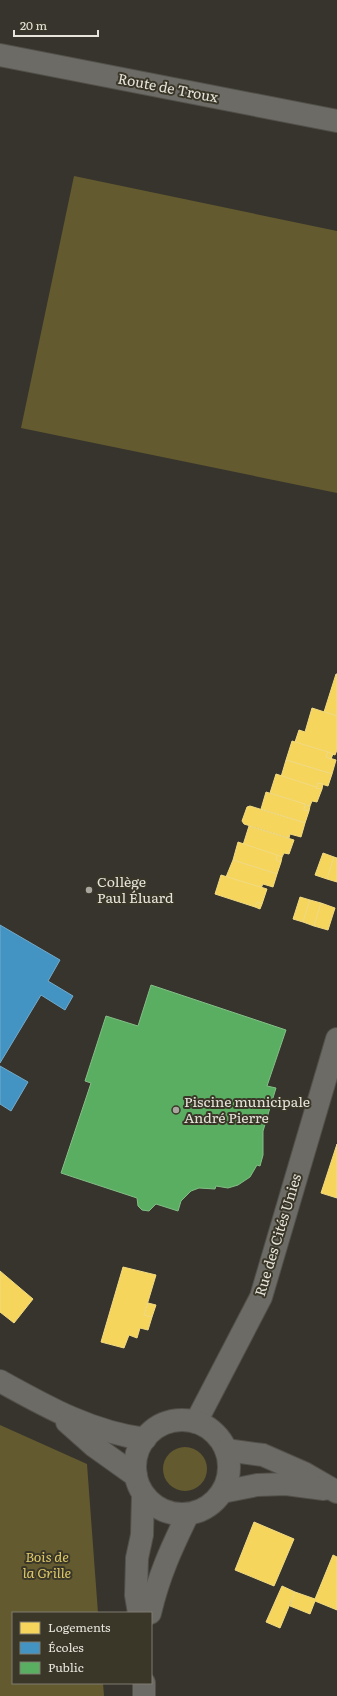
<svg xmlns="http://www.w3.org/2000/svg" width="337" height="1696" font-family="Literata,serif">
  <style>
    .green { fill: #645a2f }
    .homes { fill: #f6d55c; stroke: #f1da82 }
    .schools { fill: #4393c3; stroke: #74abca }
    .public { fill: #5aae61; stroke: #84be86 }
    .lines { fill: none; stroke-linecap: round; stroke-linejoin: round }
    .street-casing { stroke: #525049; stroke-width: 24 }
    .secondary-casing { stroke: #525049; stroke-width: 24 }
    .street { stroke: #6d6b66; stroke-width: 22 }
    .secondary { stroke: #6d6b66; stroke-width: 22 }
    .poi-dot { fill: #a8a69e; stroke: #3a3729; stroke-width: 1.5 }
    .labels { text-anchor: middle; stroke-width: 4; stroke-linejoin: round; paint-order: stroke }
    .street-label { font-size: 14px; fill: #e6e4db; stroke: #3a3729 }
    .poi-label { font-size: 14px; fill: #e6e4db; stroke: #3a3729; text-anchor: start }
    .park-label { font-size: 14px; font-style: italic; fill: #dec968; stroke: #3a3729 }
  </style>
  <rect width="100%" height="100%" fill="#36342d"/>
  <g class="green">
    <path d="M74,176L337,231V493L21,428Z"/>
    <path d="M0,1425L87,1464L98,1613H13V1683H103L104,1696H0Z"/>
    <circle cx="185" cy="1469" r="22"/>
  </g>
  <g class="homes">
    <path d="M336,674H337V716L324,712Z"/>
    <path d="M312,708L337,716V750L335,755L295,742L299,730L305,732Z"/>
    <path d="M292,741L328,752L326,757L336,760L332,774L286,760Z"/>
    <path d="M328,752L333,754L331,759L326,757Z"/>
    <path d="M286,760L332,774L328,786L318,783L316,788L281,777Z"/>
    <path d="M276,774L322,789L317,802L312,801L310,806L270,793Z"/>
    <path d="M318,783L323,784L322,789L316,788Z"/>
    <path d="M266,792L305,804L304,810L309,811L305,823L261,809Z"/>
    <path d="M305,805L310,806L309,811L304,810Z"/>
    <path d="M250,806L305,823L301,837L290,834L289,838L244,824L242,821L247,807Z"/>
    <path d="M249,826L294,840L289,854L284,853L282,857L243,845Z"/>
    <path d="M238,842L277,855L276,860L281,862L277,874L233,860Z"/>
    <path d="M323,853L334,857L327,879L315,875Z"/>
    <path d="M277,855L282,857L281,862L276,860Z"/>
    <path d="M334,857L337,858V882L327,879Z"/>
    <path d="M233,860L277,874L273,887L263,884L261,888L226,877Z"/>
    <path d="M221,875L267,889L262,904L257,902L255,907L215,894Z"/>
    <path d="M300,897L310,900L303,922L293,919Z"/>
    <path d="M310,900L321,903L314,926L303,922Z"/>
    <path d="M257,902L262,904L260,909L255,907Z"/>
    <path d="M321,903L335,908L328,930L314,926Z"/>
    <path d="M337,1144V1198L321,1193Z"/>
    <path d="M123,1267L156,1275L144,1315L152,1317L148,1330L140,1328L137,1338L129,1335L124,1348L101,1342Z"/>
    <path d="M0,1271L33,1299L14,1323L0,1312Z"/>
    <path d="M148,1303L156,1305L152,1317L144,1315Z"/>
    <path d="M254,1522L294,1539L274,1586L235,1570Z"/>
    <path d="M333,1555L337,1557V1610L315,1601L310,1614L290,1606L295,1592L315,1599Z"/>
    <path d="M282,1586L295,1592L280,1628L266,1622Z"/>
  </g>
  <g class="schools">
    <path d="M0,925L60,960L48,981L73,996L65,1010L41,995L0,1063Z"/>
    <path d="M0,1066L28,1082L11,1111L0,1104Z"/>
  </g>
  <path class="public" d="M151,985L286,1030L267,1086L276,1088L263,1131V1155L260,1166L257,1165L250,1177L238,1185L228,1188L216,1186L215,1189L199,1188L191,1191L181,1201L178,1211L156,1204L149,1211L142,1210L138,1206L137,1198L61,1173L91,1083L85,1081L106,1016L138,1026Z"/>
  <g class="lines">
    <defs>
      <path id="street" d="M196,1422L261,1297L337,1039"/>
      <g id="secondary">
        <path d="M0,55L337,121"/>
        <path d="M0,1381C47,1407 91,1432 145,1439"/>
        <circle cx="182" cy="1467" r="47"/>
        <path d="M67,1422L94,1446L136,1476"/>
        <path d="M226,1450L263,1455L304,1473L337,1492"/>
        <path d="M222,1492L257,1485L286,1484L324,1489"/>
        <path d="M139,1613L136,1595L137,1558L142,1535L143,1495"/>
        <path d="M150,1613C159,1575 171,1549 188,1514"/>
        <path d="M144,1683V1696"/>
      </g>
    </defs>
    <use href="#street" class="street-casing"/>
    <use href="#secondary" class="secondary-casing"/>
    <use href="#street" class="street"/>
    <use href="#secondary" class="secondary"/>
  </g>
  <g class="poi-dot">
    <circle cx="89" cy="890" r="4"/>
    <circle cx="176" cy="1110" r="4"/>
  </g>
  <g class="labels">
    <g class="street-label">
      <text transform="translate(168 88) rotate(11)" y="5">Route de Troux</text>
      <text transform="translate(278 1235) rotate(-73)" y="5">Rue des Cités Unies</text>
    </g>
    <g class="poi-label">
      <text x="97" y="887">Collège<tspan x="97" dy="16">Paul Éluard</tspan></text>
      <text x="184" y="1107">Piscine municipale<tspan x="184" dy="16">André Pierre</tspan></text>
    </g>
    <g class="park-label">
      <text x="47" y="1562">Bois de<tspan x="47" dy="16">la Grille</tspan></text>
    </g>
  </g>
  <rect x="12" y="1612" width="140" height="72" fill="#3a3729" stroke="#7f7c70"/>
  <rect x="20" y="1622" width="20" height="12" fill="#f6d55c" stroke="#7f7c70"/>
  <text x="48" y="1632" font-size="12" fill="#e6e4db">Logements</text>
  <rect x="20" y="1642" width="20" height="12" fill="#4393c3" stroke="#7f7c70"/>
  <text x="48" y="1652" font-size="12" fill="#e6e4db">Écoles</text>
  <rect x="20" y="1662" width="20" height="12" fill="#5aae61" stroke="#7f7c70"/>
  <text x="48" y="1672" font-size="12" fill="#e6e4db">Public</text>
  <path d="M14 30v6h84v-6" fill="none" stroke="#e6e4db" stroke-width="2"/>
  <text x="20" y="30" font-size="12" fill="#e6e4db" stroke="#3a3729" stroke-width="3" paint-order="stroke">20 m</text>
</svg>
